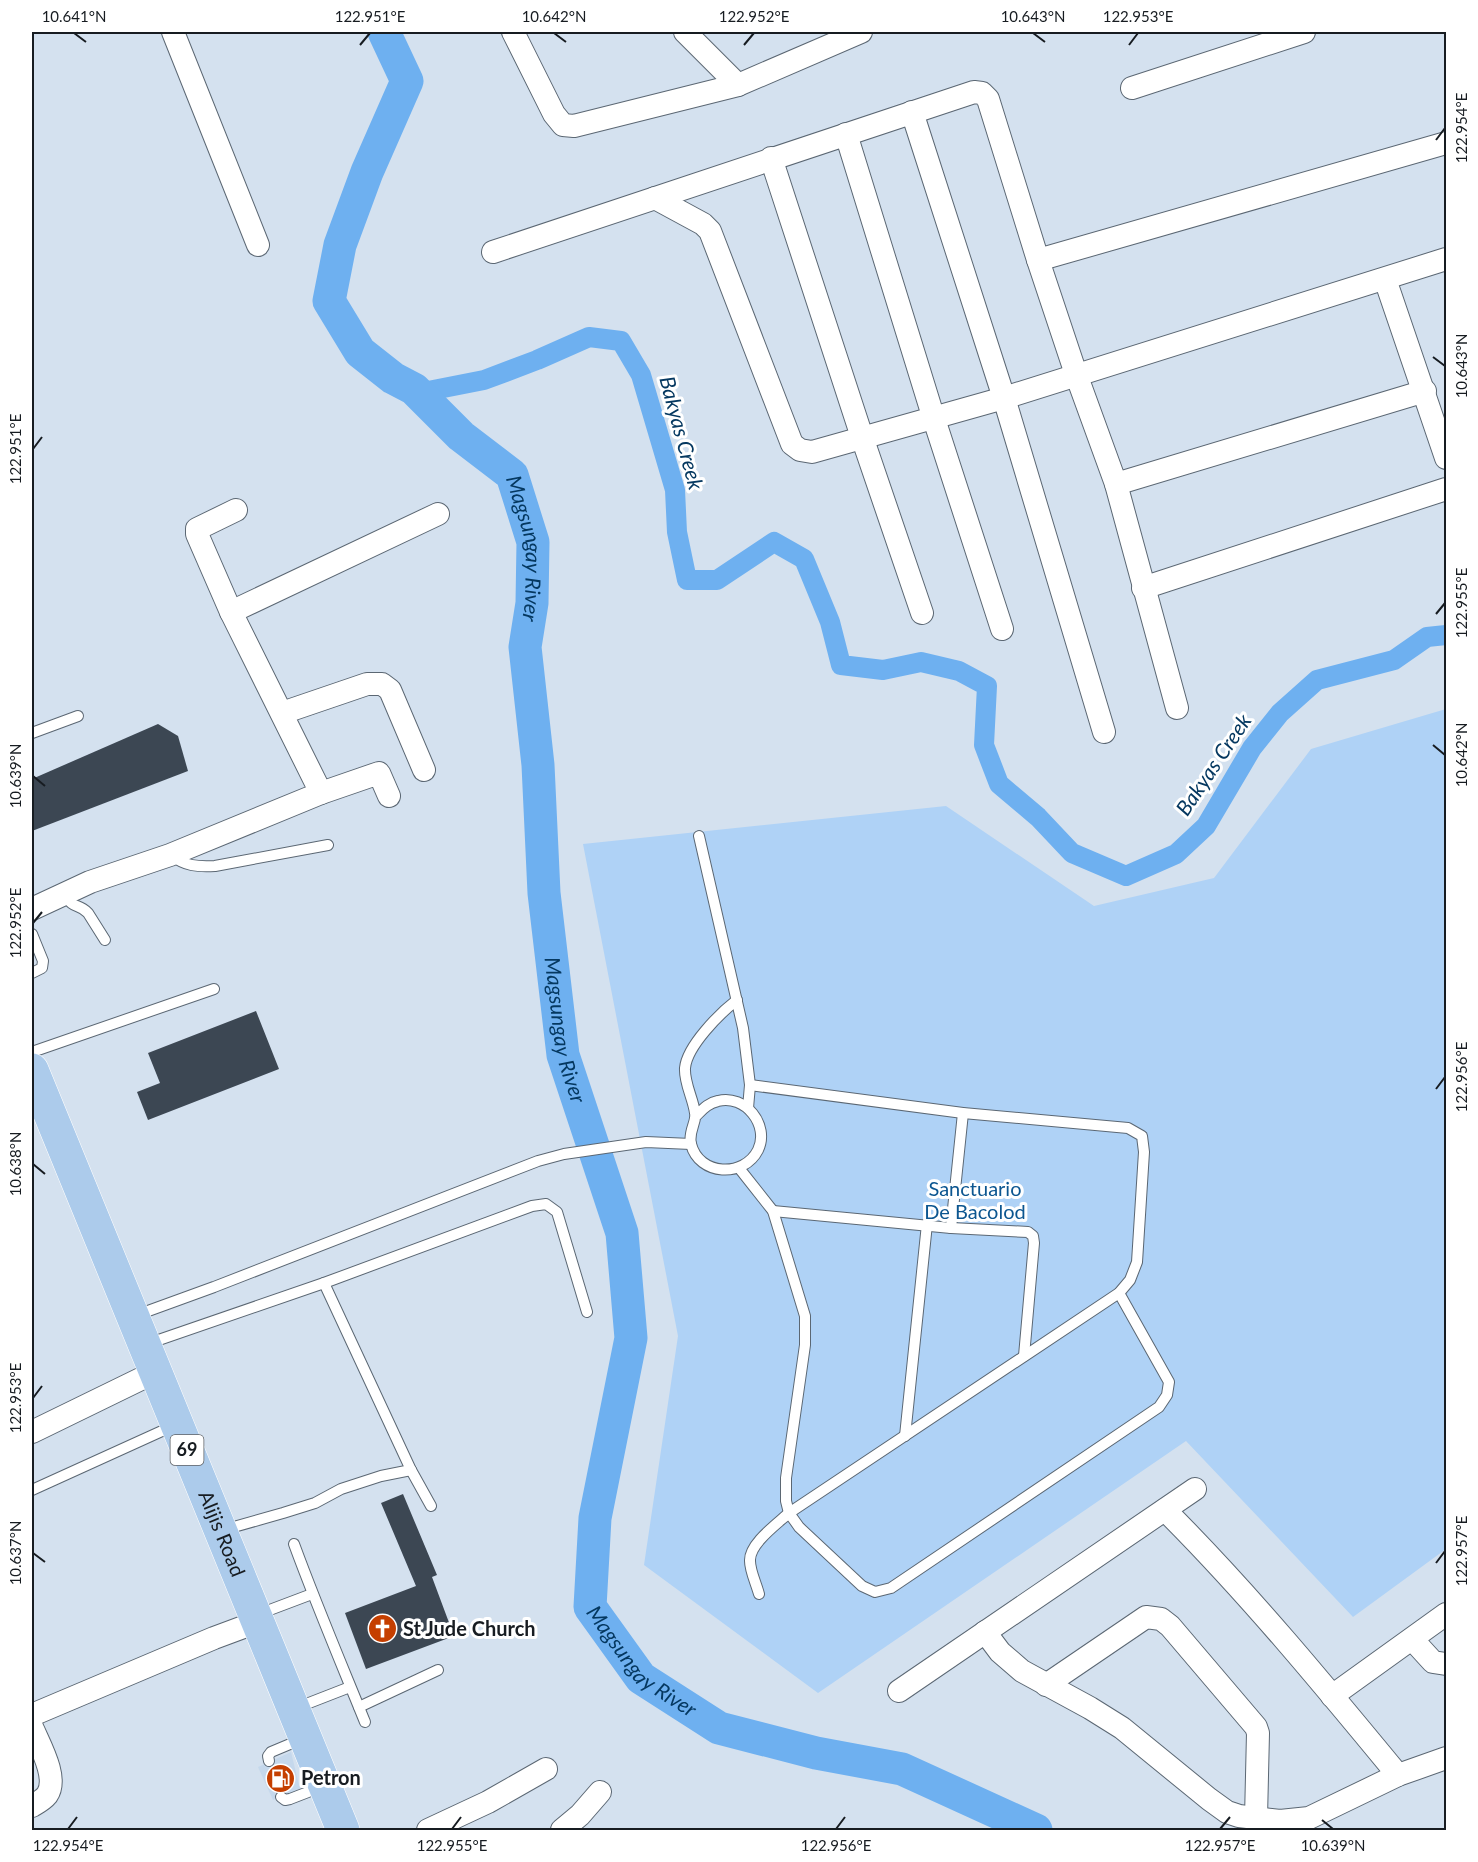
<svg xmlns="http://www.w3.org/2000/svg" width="1478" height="1862" font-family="Lato,sans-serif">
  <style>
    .built { fill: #c5d8ec }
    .green { fill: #afd2f6 }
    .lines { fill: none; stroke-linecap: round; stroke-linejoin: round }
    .canal { stroke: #6eb0f0; stroke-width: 20 }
    .river { stroke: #6eb0f0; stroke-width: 33 }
    .building { fill: #3c4753 }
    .lane-casing { stroke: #5b6773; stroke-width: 12 }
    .street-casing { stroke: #5b6773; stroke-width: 24 }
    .primary-casing { stroke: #fff; stroke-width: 34 }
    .lane { stroke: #fff; stroke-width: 10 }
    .street { stroke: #fff; stroke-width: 22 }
    .primary { stroke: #accbeb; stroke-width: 33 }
    .ticks { fill: none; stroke: #171c21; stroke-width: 2 }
    .labels { text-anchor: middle; stroke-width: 6; stroke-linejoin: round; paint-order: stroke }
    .shield { fill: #fff; stroke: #5d6064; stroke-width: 1.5 }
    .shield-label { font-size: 18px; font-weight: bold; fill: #171c21 }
    .park-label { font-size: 20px; fill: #0c5690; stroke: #fff }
    .street-label { font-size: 20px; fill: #171c21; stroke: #fff }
    .poi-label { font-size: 20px; font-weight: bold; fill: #171c21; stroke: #fff; text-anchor: start }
    .water-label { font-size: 21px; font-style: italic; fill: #053860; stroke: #fff }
    .neatline { fill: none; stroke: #171c21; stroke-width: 2 }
    .ticks-label { font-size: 15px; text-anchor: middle; fill: #171c21 }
  </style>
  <rect width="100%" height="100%" fill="#d4e1ef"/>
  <path class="built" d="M291,1752L300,1789L273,1800L258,1767Z"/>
  <path class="green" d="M1446,709V1549L1353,1617L1186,1441L818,1693L644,1565L678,1336L583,844L946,806L1094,906L1214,878L1311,749Z"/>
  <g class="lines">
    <path class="canal" d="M414,389L423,392L484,380L537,360L589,337L621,341L641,375L675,490L677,532L687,580H717L774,542L804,559L830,622L841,665L883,670L921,662L959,671L987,686L984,745L999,784L1038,817L1072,853L1126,876L1176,854L1206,826L1252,748L1280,713L1317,680L1394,660L1427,637L1446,635"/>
    <path class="river" id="s1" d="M384,32L407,81L367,172L340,245L329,301L360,352L393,378L414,389L461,436L512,475L533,542L532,603L525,647L538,765L544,893L563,1055L622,1233L631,1338L595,1518L590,1607L641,1678L719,1728L816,1753L902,1769L1036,1830"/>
  </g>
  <g class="building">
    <path d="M158,724L178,736L188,771L32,831V779Z"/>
    <path d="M256,1011L279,1069L148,1120L137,1092L160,1083L148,1053Z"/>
    <path d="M403,1494L437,1575L432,1577L454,1636L366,1669L345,1613L416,1586L381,1503Z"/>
  </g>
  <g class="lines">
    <defs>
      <g id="lane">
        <path d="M32,733L78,716"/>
        <path d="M699,836L743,1028L750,1085L748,1108"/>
        <path d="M171,855C185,866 197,867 215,866L328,845"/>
        <path d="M64,894C75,911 77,902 88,913L105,940"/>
        <path d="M32,934L43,961L42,968L32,973"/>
        <path d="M32,1052L214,989"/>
        <path d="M750,1085L963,1113L1128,1128L1142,1136L1144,1152L1137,1262L1130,1280L1119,1293L789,1513C777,1524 749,1544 750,1561C750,1571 756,1583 759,1594"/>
        <path d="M696,1116C703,1109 708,1103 718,1101C745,1094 770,1125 758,1150C744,1178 699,1176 691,1144C688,1131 697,1122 695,1113C693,1098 684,1083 685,1068C687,1046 720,1013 737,1000"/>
        <path d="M739,1168L773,1211L805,1316V1345L786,1478V1501L789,1513L799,1527L862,1586L875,1592L891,1588L1159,1407L1167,1395L1169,1382L1119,1293"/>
        <path d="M773,1211L951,1228L1028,1232L1033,1236L1034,1243L1024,1356"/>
        <path d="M951,1228L963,1113"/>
        <path d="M324,1283L532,1206L546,1204L557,1212L587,1312"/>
        <path d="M137,1315L214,1287L538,1161L564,1154L646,1142L691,1144"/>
        <path d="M147,1344L324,1283L411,1470L431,1506"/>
        <path d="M905,1436L927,1224"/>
        <path d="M32,1490L173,1426"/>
        <path d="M223,1530L283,1513L315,1503L341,1489L381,1476L411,1470"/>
        <path d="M294,1544C316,1604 341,1663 365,1722"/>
        <path d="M259,1614L312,1594"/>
        <path d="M359,1707L438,1670"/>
        <path d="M296,1708L350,1687"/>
        <path d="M269,1761L268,1756L271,1752L302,1739"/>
        <path d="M281,1797L285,1800L290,1799L321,1787"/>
      </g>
      <g id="street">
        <path d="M173,32L258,245"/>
        <path d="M513,32L554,114L563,125L574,126L738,85L861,32"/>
        <path d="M685,32L738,85"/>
        <path d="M1132,88L1304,32"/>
        <path d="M912,112L1004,398L1104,732"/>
        <path d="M846,134L934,419L1002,629"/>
        <path d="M771,158L862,437L922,613"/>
        <path d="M655,198L703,224L710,231L792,444L800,450L812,452L1004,398L1446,259"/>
        <path d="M493,252L974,92L982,93L988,99L1038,260L1076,374L1116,484L1177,708"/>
        <path d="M1038,260L1446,143"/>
        <path d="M1385,279L1446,458"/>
        <path d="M1116,484L1425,391"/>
        <path d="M1143,588L1446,489"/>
        <path d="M231,612L438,514"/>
        <path d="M282,713L367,684H382L390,690L424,770"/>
        <path d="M321,793L379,773L389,796"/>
        <path d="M32,909L90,882L170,855L321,793L231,612L197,534V529L236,510"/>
        <path d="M32,1432L155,1372"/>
        <path d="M1165,1510C1248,1593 1323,1684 1398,1775"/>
        <path d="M985,1632L1000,1652L1022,1671L1090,1708L1122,1728L1209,1799L1227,1812L1239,1816L1280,1821L1309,1818L1398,1775L1446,1758"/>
        <path d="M1412,1639L1433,1662L1446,1664"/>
        <path d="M1046,1685L1146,1617L1161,1619L1170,1626L1256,1727L1258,1733L1256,1818"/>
        <path d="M899,1691L1195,1489"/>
        <path d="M1332,1696L1446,1614"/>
        <path d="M32,1715L214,1638L257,1622"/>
        <path d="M32,1727C39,1744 59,1778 47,1795C43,1800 37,1803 32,1806"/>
        <path d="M428,1830L488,1802L546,1769"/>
        <path d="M562,1830L580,1815L600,1792"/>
      </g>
      <g id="primary">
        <path id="s2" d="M32,1070L343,1830"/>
      </g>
    </defs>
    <use href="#lane" class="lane-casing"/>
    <use href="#street" class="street-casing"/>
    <use href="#primary" class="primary-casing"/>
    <use href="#lane" class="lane"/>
    <use href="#street" class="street"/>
    <use href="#primary" class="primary"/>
  </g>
  <path class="ticks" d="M74,33L86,42M554,33L566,42M1033,33L1045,42M360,45L370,33M744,45L754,33M1129,45L1138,33M1436,140L1445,128M1433,357L1445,366M33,449L42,437M1436,614L1445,603M1433,745L1445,755M33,776L45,786M33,923L42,912M1436,1089L1445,1077M33,1164L45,1174M33,1398L42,1386M33,1553L45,1562M1436,1563L1445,1551M1322,1820L1333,1829M68,1829L77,1817M452,1829L461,1817M836,1829L845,1817M1220,1829L1230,1817"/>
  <defs>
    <symbol id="church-disc" viewBox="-11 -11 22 22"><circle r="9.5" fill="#c53f00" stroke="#fff"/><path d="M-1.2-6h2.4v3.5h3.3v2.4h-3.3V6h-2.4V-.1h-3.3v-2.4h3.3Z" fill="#fff"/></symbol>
    <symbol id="fuel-disc" viewBox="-11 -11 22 22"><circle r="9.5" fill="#c53f00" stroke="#fff"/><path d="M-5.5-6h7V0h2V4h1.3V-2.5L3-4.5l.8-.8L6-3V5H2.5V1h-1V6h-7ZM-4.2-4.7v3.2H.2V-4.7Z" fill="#fff"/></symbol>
  </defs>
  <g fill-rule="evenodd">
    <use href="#church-disc" x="366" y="1612" width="33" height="33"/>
    <use href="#fuel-disc" x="264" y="1762" width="33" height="33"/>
  </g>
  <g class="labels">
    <rect class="shield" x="170.5" y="1435" width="33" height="30" rx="4.5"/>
    <g class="shield-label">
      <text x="187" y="1456">69</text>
    </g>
    <g class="park-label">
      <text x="975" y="1196">Sanctuario<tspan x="975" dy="23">De Bacolod</tspan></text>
    </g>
    <g class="street-label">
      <text dy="7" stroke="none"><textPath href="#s2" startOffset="501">Alijis Road</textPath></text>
    </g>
    <g class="poi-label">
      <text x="403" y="1636">St Jude Church</text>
      <text x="301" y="1785">Petron</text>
    </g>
    <g class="water-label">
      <text transform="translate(681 433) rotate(75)" y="7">Bakyas Creek</text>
      <text dy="7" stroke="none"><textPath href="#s1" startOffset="620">Magsungay River</textPath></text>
      <text transform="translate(1214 765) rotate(-56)" y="7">Bakyas Creek</text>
      <text dy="7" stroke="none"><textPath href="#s1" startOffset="1106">Magsungay River</textPath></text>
      <text dy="7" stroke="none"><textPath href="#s1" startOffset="1772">Magsungay River</textPath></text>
    </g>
  </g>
  <rect width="1478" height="1862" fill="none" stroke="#ffffff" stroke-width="66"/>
  <rect x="33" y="33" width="1412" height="1796" class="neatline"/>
  <g class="ticks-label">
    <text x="74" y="22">10.641°N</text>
    <text x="370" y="22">122.951°E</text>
    <text x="554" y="22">10.642°N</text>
    <text x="754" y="22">122.952°E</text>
    <text x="1033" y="22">10.643°N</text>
    <text x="1138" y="22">122.953°E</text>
    <text transform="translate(1462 128) rotate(-90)" y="5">122.954°E</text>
    <text transform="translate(1462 366) rotate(-90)" y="5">10.643°N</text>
    <text transform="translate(16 449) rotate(-90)" y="5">122.951°E</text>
    <text transform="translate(1462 603) rotate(-90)" y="5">122.955°E</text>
    <text transform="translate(1462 755) rotate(-90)" y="5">10.642°N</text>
    <text transform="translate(16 776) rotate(-90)" y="5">10.639°N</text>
    <text transform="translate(16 923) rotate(-90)" y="5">122.952°E</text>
    <text transform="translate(1462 1077) rotate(-90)" y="5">122.956°E</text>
    <text transform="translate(16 1164) rotate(-90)" y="5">10.638°N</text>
    <text transform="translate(16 1398) rotate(-90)" y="5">122.953°E</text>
    <text transform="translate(1462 1551) rotate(-90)" y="5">122.957°E</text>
    <text transform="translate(16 1553) rotate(-90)" y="5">10.637°N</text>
    <text x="68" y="1851">122.954°E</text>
    <text x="452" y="1851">122.955°E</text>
    <text x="836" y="1851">122.956°E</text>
    <text x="1220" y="1851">122.957°E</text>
    <text x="1333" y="1851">10.639°N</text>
  </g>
</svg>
